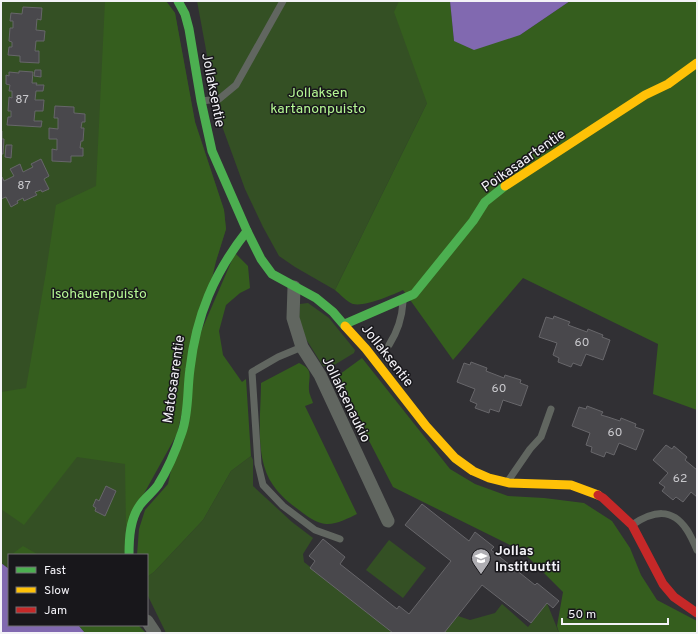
<svg xmlns="http://www.w3.org/2000/svg" width="698" height="634" font-family="Overpass,sans-serif">
  <style>
    .green { fill: #345024 }
    .forest { fill: #355e1e }
    .water { fill: #8169b0 }
    .building { fill: #49484c; stroke: #67666a }
    .lines { fill: none; stroke-linecap: round; stroke-linejoin: round }
    .lane { stroke: #616660; stroke-width: 7 }
    .street { stroke: #616660; stroke-width: 13 }
    .fast { stroke: #4caf50; stroke-width: 9 }
    .slow { stroke: #ffc107; stroke-width: 9 }
    .jam { stroke: #c62828; stroke-width: 9 }
    .labels { text-anchor: middle; stroke-width: 3; stroke-linejoin: round; paint-order: stroke }
    .number-label { font-size: 12px; fill: #c8c8cc }
    .street-label { font-size: 14px; fill: #f3f2f7; stroke: #18171b }
    .park-label { font-size: 14px; fill: #b5f894; stroke: #18171b }
    .poi-label { font-size: 14px; font-weight: bold; fill: #f3f2f7; stroke: #18171b; text-anchor: start }
  </style>
  <rect width="100%" height="100%" fill="#313034"/>
  <g class="green">
    <path d="M1,1H166L175,13L195,122L224,210L226,229L124,555H9V569L1,563Z"/>
    <path d="M197,1H450L427,103L335,290L295,267L279,256L263,227L245,189L218,115Z"/>
    <path d="M308,303L329,318L355,350L354,353L331,367L323,366L306,339L299,319L300,304Z"/>
    <path d="M251,456L253,460V486L292,522L313,538L303,554L304,562L393,633H166L147,594V577L154,572L203,520L231,471Z"/>
    <path d="M389,540L426,568L403,598L366,570Z"/>
    <path d="M547,603L559,633H444L458,616L470,620L495,613L502,604L528,627Z"/>
  </g>
  <g class="forest">
    <path d="M105,1H166L175,13L195,122L224,210L226,229L216,261L177,434L126,526L125,464L77,457L24,525L1,509V392L26,388L46,272L56,205L96,186Z"/>
    <path d="M399,1H450L454,41L520,35L570,1H697V410L653,394L658,344L523,278L453,360L403,290C392,295 365,307 353,304C347,302 340,294 335,290L427,103L394,12Z"/>
    <path d="M235,253L248,266L250,288L240,293L226,305L219,331L223,355L242,382L246,379L251,456L231,471L203,520L154,572L147,577V555H137L139,529L145,510L168,484L200,334Z"/>
    <path d="M362,358L450,469L475,484L508,496L544,498L584,503L612,521L630,548L641,575L657,600L697,621V633H559L557,626L563,592L522,551L393,487L336,377Z"/>
    <path d="M299,363C315,370 308,377 309,390C309,394 312,399 313,403L305,406L357,514C349,518 335,525 326,524C318,524 305,515 299,510C289,503 280,495 273,485C254,458 261,414 261,383Z"/>
    <path d="M23,546L39,555H11Z"/>
    <path d="M78,625H138L146,633H85Z"/>
  </g>
  <g class="water">
    <path d="M450,1H570L520,35L474,50L454,41Z"/>
    <path d="M1,563L9,569V625H78L85,633H1Z"/>
  </g>
  <g class="building">
    <path d="M23,7L42,8L41,20L37,19L36,30L45,31L44,41H36L35,51H39V63L20,62V56L8,55L9,47H12V42L9,41L10,28H13V21H10L11,13L22,14Z"/>
    <path d="M35,70H41V77L34,76Z"/>
    <path d="M19,71L33,72L32,83H37L36,85H44L43,91H36L35,100H44L43,111H35L34,121H42L41,127L7,125L8,117H11V111H8L9,97L12,98V91H9L10,85L6,84V75L9,76V72L19,73Z"/>
    <path d="M55,106L74,107V113L85,114V122H82L81,128H84L83,141H81L80,148H83V156H71V162L52,161V149L57,150V139H49V128L58,129V118H54Z"/>
    <path d="M1,131H2V139H4L3,154H1Z"/>
    <path d="M6,145H12L11,158L5,157Z"/>
    <path d="M41,159L49,176L44,179L49,189L42,192L41,190L35,192L37,195L24,201L23,198L17,201L18,203L11,207L6,197L1,199V178L2,177L4,181L14,176L10,169L20,164L23,172L33,167L31,164Z"/>
    <path d="M554,316L570,322L568,325L587,332L588,329L603,335L602,337L610,340L603,360L586,354L581,366L573,363L571,367L558,362L559,358L553,355L557,343L539,337L546,317L553,319Z"/>
    <path d="M471,362L487,368L486,371L504,378L505,375L521,380L520,383L528,386L521,406L503,400L499,412L490,409L489,413L475,408L477,404L470,401L475,389L457,382L464,363L470,365Z"/>
    <path d="M587,406L603,412L601,415L608,417L620,421L621,418L636,424L635,427L644,430L636,450L619,443L614,455L606,452L604,457L591,452L592,447L586,445L590,433L572,426L579,407L586,409Z"/>
    <path d="M666,445L672,449L674,446L687,457L685,460L697,470V497L691,492L683,502L676,497L673,500L662,491L665,487L659,483L668,473L653,460Z"/>
    <path d="M106,486L116,491L105,516L95,511L96,508L93,506L96,499L99,501Z"/>
    <path d="M422,504L469,541L475,532L494,547L491,550L535,585L537,583L559,601L553,608L547,603L531,623L482,585L444,633H393L310,568L315,561L309,556L323,539L345,557L340,564L397,609L399,606L409,614L451,561L405,525Z"/>
  </g>
  <g class="lines">
    <g class="lane">
      <path d="M201,101L219,99L236,85L283,1"/>
      <path d="M389,345C398,331 402,319 403,302"/>
      <path d="M302,347L278,357L252,372L258,464L263,485L283,506L315,530L340,539"/>
      <path d="M508,481L530,449L541,437L551,409"/>
      <path d="M632,525C653,511 672,507 687,530C691,536 694,543 697,550"/>
    </g>
    <g class="street">
      <path d="M294,287L293,318L302,347L320,375L388,521"/>
      <path d="M147,621L155,633"/>
    </g>
    <g class="fast">
      <path d="M178,1L185,14L189,29L201,101L212,151L247,231L261,259L272,274L316,298L333,312L345,326"/>
      <path d="M345,324L414,294L473,221L485,202L505,186"/>
      <path d="M129,555C129,538 130,519 140,505C145,498 153,492 158,485C168,469 176,450 182,432C189,412 187,390 190,369C196,316 214,273 247,231"/>
    </g>
    <g class="slow">
      <path d="M505,186L645,95L668,84L697,63"/>
      <path d="M345,326L366,349L426,426L455,458L473,471L489,478L509,483L571,485L598,495"/>
    </g>
    <path class="jam" d="M598,495L603,498L632,525L663,584L674,597L697,613"/>
  </g>
  <defs>
    <symbol id="university-pin" viewBox="-11 -11 22 30"><path d="M0 17L-7.5 6A9.5 9.5 0 1 1 7.5 6Z" fill="#afaeb3" stroke="#18171b"/><path d="M0-5L7-2L0 1L-7-2ZM-4 1L0 2.5L4 1V4Q0 6-4 4Z" fill="#fff"/></symbol>
  </defs>
  <g fill-rule="evenodd">
    <use href="#university-pin" x="470" y="547" width="22" height="30"/>
  </g>
  <g class="labels">
    <g class="number-label">
      <text x="22" y="103">87</text>
      <text x="24" y="189">87</text>
      <text x="582" y="346">60</text>
      <text x="499" y="392">60</text>
      <text x="615" y="436">60</text>
      <text x="680" y="482">62</text>
    </g>
    <g class="street-label">
      <text transform="translate(214 90) rotate(79)" y="5">Jollaksentie</text>
      <text transform="translate(523 160) rotate(-35)" y="5">Poikasaartentie</text>
      <text transform="translate(388 355) rotate(52)" y="5">Jollaksentie</text>
      <text transform="translate(173 379) rotate(-82)" y="5">Matosaarentie</text>
      <text transform="translate(347 399) rotate(64)" y="5">Jollaksenaukio</text>
    </g>
    <g class="park-label">
      <text x="318" y="97">Jollaksen<tspan x="318" dy="16">kartanonpuisto</tspan></text>
      <text x="99" y="298">Isohauenpuisto</text>
    </g>
    <g class="poi-label">
      <text x="495" y="555">Jollas<tspan x="495" dy="16">Instituutti</tspan></text>
    </g>
  </g>
  <rect width="698" height="634" fill="none" stroke="#f3f2f7" stroke-width="4"/>
  <rect x="8" y="554" width="140" height="72" fill="#18171b" stroke="#706f73"/>
  <rect x="16" y="567" width="20" height="6" fill="#4caf50" stroke="#706f73"/>
  <text x="44" y="574" font-size="12" fill="#f3f2f7">Fast</text>
  <rect x="16" y="587" width="20" height="6" fill="#ffc107" stroke="#706f73"/>
  <text x="44" y="594" font-size="12" fill="#f3f2f7">Slow</text>
  <rect x="16" y="607" width="20" height="6" fill="#c62828" stroke="#706f73"/>
  <text x="44" y="614" font-size="12" fill="#f3f2f7">Jam</text>
  <path d="M562 618v6h106v-6" fill="none" stroke="#f3f2f7" stroke-width="2"/>
  <text x="568" y="618" font-size="12" fill="#f3f2f7" stroke="#18171b" stroke-width="3" paint-order="stroke">50 m</text>
</svg>
